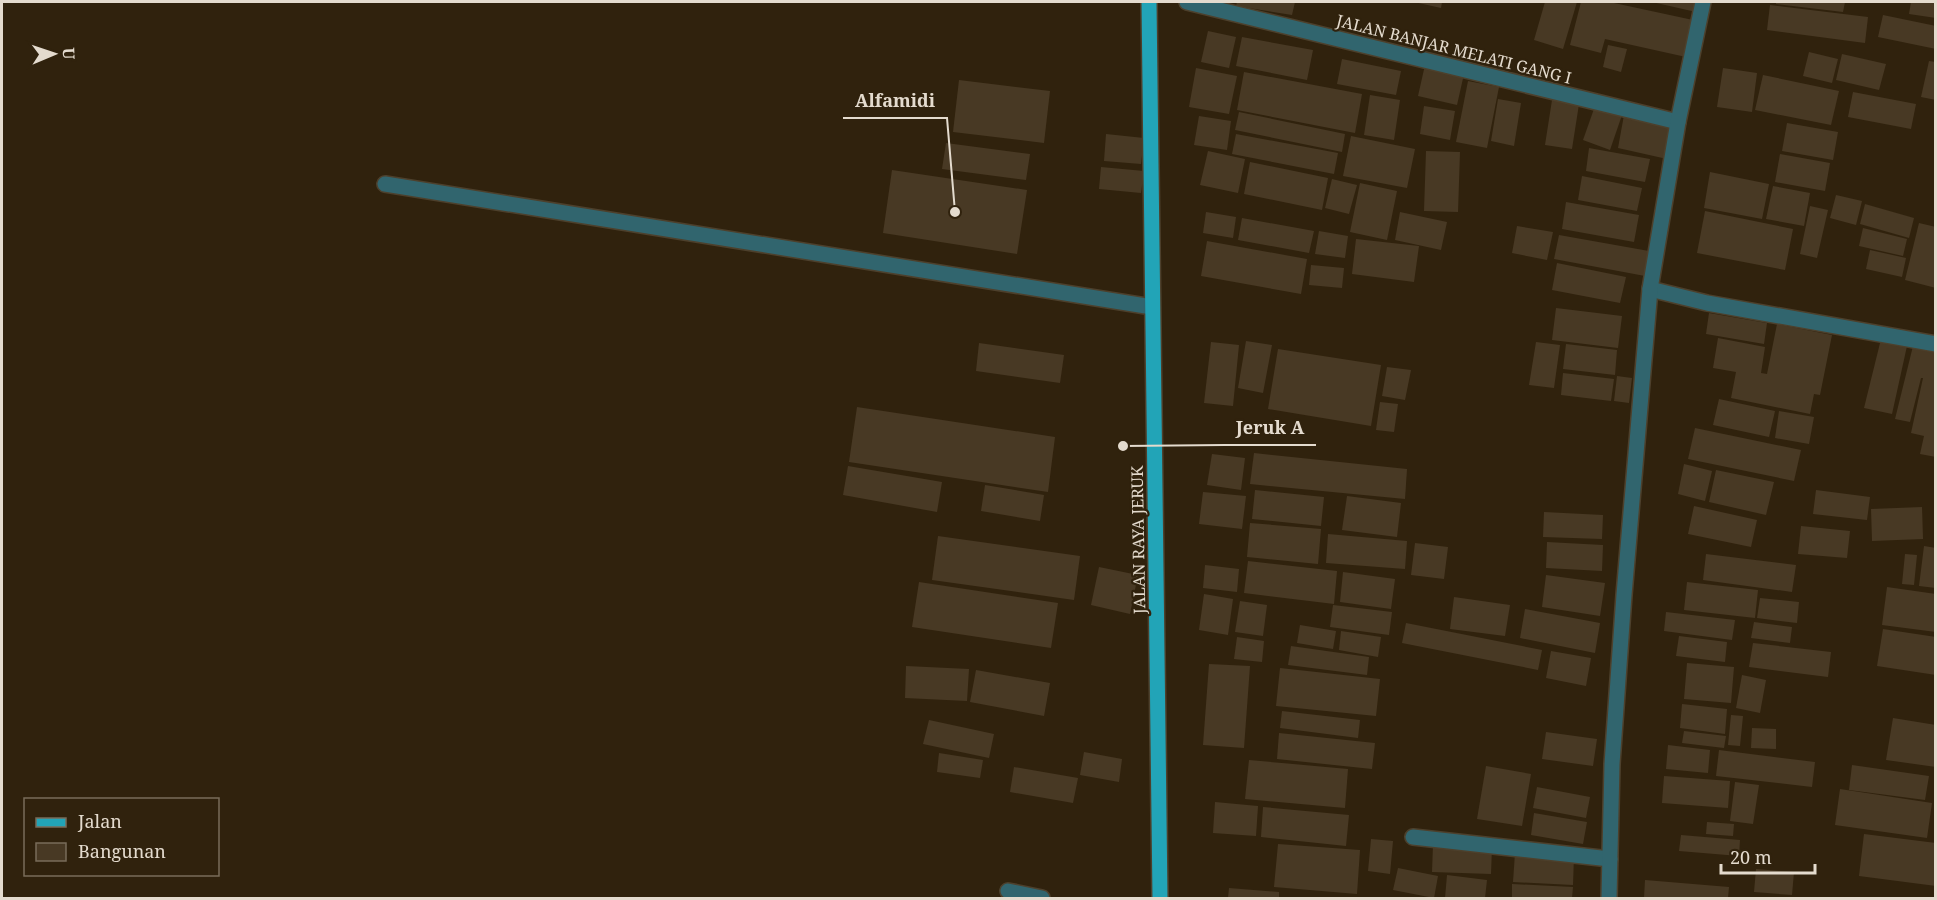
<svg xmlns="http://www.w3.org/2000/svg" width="1937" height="900" font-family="'Noto Serif',serif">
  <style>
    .building { fill: #483924 }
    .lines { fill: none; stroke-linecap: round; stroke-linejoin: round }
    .minor-casing { stroke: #4d402c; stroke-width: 18 }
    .major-casing { stroke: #4d402c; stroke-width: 18 }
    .minor { stroke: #31656e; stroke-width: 15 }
    .major { stroke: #22a4b7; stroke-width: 15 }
    .labels { text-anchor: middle; stroke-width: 4.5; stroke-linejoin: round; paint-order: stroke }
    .street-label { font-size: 16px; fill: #e4dbce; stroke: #30220d }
    .leader { fill: none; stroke: #e4dbce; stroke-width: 2 }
    .callout-dot { fill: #e4dbce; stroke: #30220d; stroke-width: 2 }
    .callout-label { font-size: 18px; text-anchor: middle; font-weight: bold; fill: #e4dbce; stroke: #30220d; stroke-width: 4.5; stroke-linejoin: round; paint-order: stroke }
  </style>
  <rect width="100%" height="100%" fill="#30220d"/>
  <g class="building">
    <path d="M1237,2H1295L1292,15L1236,6Z"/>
    <path d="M1414,2H1442L1441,8Z"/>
    <path d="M1545,2H1577L1563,49L1534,40Z"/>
    <path d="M1581,2H1614V3L1693,20L1686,57L1605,39L1601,53L1570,45Z"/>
    <path d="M1652,2H1699L1696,12Z"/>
    <path d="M1776,2H1845L1843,12L1776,4Z"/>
    <path d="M1911,2H1936V18L1909,14Z"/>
    <path d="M1770,5L1868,17L1865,43L1767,30Z"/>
    <path d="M1883,15L1936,26V49L1878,37Z"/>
    <path d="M1208,31L1236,37L1229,68L1201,62Z"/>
    <path d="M1242,37L1313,50L1307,80L1236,66Z"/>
    <path d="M1608,45L1627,49L1621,72L1603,67Z"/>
    <path d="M1809,52L1838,59L1832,83L1803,76Z"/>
    <path d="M1842,54L1886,64L1879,90L1836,80Z"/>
    <path d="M1342,59L1401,71L1396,95L1337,84Z"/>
    <path d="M1929,61L1936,62V100L1921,97Z"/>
    <path d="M1425,65L1464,74L1457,105L1418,96Z"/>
    <path d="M1196,68L1237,76L1229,114L1189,107Z"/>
    <path d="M1723,68L1757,73L1752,112L1717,107Z"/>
    <path d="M1244,72L1362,94L1355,133L1237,110Z"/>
    <path d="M1763,75L1839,91L1831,125L1755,110Z"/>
    <path d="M959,80L1050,91L1044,143L953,132Z"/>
    <path d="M1468,81L1499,87L1487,148L1456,142Z"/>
    <path d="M1853,92L1916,104L1911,129L1848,117Z"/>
    <path d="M1370,95L1400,100L1394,140L1364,135Z"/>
    <path d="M1498,99L1521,103L1514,146L1491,141Z"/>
    <path d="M1552,100L1579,104L1572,149L1545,145Z"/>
    <path d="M1424,106L1455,111L1450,140L1420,134Z"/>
    <path d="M1595,106L1622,115L1610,150L1583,140Z"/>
    <path d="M1239,112L1345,134L1342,152L1235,130Z"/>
    <path d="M1624,115L1674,126L1667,159L1618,148Z"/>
    <path d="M1199,116L1231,121L1227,150L1194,145Z"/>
    <path d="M1787,123L1838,132L1833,160L1782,151Z"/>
    <path d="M1106,134L1144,138L1141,164L1104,161Z"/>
    <path d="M1236,134L1338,153L1334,174L1232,154Z"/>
    <path d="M1351,136L1415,149L1407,188L1343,176Z"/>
    <path d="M946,143L1030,154L1026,180L942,169Z"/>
    <path d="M1589,148L1650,159L1645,182L1586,171Z"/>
    <path d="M1208,151L1245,159L1238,193L1200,185Z"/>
    <path d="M1426,151L1460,152L1458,212L1424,211Z"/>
    <path d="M1780,154L1830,163L1825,191L1775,182Z"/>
    <path d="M1250,162L1328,178L1322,210L1244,194Z"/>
    <path d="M1101,167L1144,171L1141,193L1099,189Z"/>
    <path d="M892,170L1027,190L1017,254L883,233Z"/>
    <path d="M1710,172L1769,184L1762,219L1704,208Z"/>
    <path d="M1582,176L1642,188L1637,211L1578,200Z"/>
    <path d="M1332,179L1357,185L1349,214L1325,208Z"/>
    <path d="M1360,183L1397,191L1387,240L1350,232Z"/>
    <path d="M1773,186L1810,193L1804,226L1766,219Z"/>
    <path d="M1836,195L1862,201L1856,225L1830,218Z"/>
    <path d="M1566,202L1639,215L1634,242L1562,229Z"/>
    <path d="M1865,204L1914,218L1909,238L1860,224Z"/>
    <path d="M1810,206L1828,210L1817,258L1800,254Z"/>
    <path d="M1705,211L1793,229L1785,270L1697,253Z"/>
    <path d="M1206,212L1236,217L1233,238L1203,233Z"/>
    <path d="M1400,212L1447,222L1441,250L1395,240Z"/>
    <path d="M1242,218L1314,231L1309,253L1238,240Z"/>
    <path d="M1919,223L1936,227V288L1905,280Z"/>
    <path d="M1517,226L1553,232L1547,260L1512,253Z"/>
    <path d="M1863,228L1907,239L1903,256L1859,246Z"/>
    <path d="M1319,231L1348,236L1345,258L1315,254Z"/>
    <path d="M1559,235L1649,251L1645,276L1554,259Z"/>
    <path d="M1356,239L1419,246L1414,282L1352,274Z"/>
    <path d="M1207,241L1307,259L1301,294L1201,276Z"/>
    <path d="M1870,250L1906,258L1902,277L1866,269Z"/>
    <path d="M1557,263L1626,277L1620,303L1552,290Z"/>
    <path d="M1311,265L1344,268L1342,288L1309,285Z"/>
    <path d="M1556,308L1622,316L1618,348L1552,340Z"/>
    <path d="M1709,313L1767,323L1764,344L1706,334Z"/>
    <path d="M1777,324L1832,335L1820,395L1814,394L1810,414L1731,398L1736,372L1713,368L1718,338L1765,347L1761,373L1767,374Z"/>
    <path d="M1881,339L1907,346L1892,414L1864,408Z"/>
    <path d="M1246,341L1272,345L1263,393L1238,388Z"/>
    <path d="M1211,342L1239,345L1233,406L1204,403Z"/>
    <path d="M1536,342L1560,345L1554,388L1529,385Z"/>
    <path d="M979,343L1064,355L1060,383L976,371Z"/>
    <path d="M1566,344L1617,350L1615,375L1563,369Z"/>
    <path d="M1913,346L1936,352V457L1920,454L1924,436L1911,433L1923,378H1921L1910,422L1895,419Z"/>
    <path d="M1278,349L1381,365L1371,426L1268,409Z"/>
    <path d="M1387,367L1411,370L1405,400L1382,396Z"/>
    <path d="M1563,373L1614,379L1611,401L1561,395Z"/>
    <path d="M1617,376L1632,378L1629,403L1614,401Z"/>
    <path d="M1719,399L1775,411L1769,437L1713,425Z"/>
    <path d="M1380,402L1398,404L1394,432L1376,430Z"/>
    <path d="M857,407L1055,437L1048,492L849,462Z"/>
    <path d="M1779,411L1814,417L1809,444L1775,438Z"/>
    <path d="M1695,428L1801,450L1794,481L1688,459Z"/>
    <path d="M1254,453L1407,469L1405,499L1250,484Z"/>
    <path d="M1212,454L1245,458L1241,490L1207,485Z"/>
    <path d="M1684,464L1712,471L1705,501L1678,494Z"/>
    <path d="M848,466L942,482L937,512L843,495Z"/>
    <path d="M1716,470L1774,482L1766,515L1709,502Z"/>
    <path d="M985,485L1044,495L1040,521L981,511Z"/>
    <path d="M1255,490L1324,497L1321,526L1252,519Z"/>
    <path d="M1816,490L1870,497L1867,520L1813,514Z"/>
    <path d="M1203,492L1246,496L1242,529L1199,524Z"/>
    <path d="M1347,496L1401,503L1397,537L1342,530Z"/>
    <path d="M1694,506L1757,520L1751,547L1688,534Z"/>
    <path d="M1922,507L1923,539L1872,541L1871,509Z"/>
    <path d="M1544,512L1603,515L1602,539L1543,537Z"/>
    <path d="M1250,523L1321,529L1318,564L1247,557Z"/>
    <path d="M1801,526L1850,531L1847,558L1798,554Z"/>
    <path d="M1328,534L1407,541L1405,569L1326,563Z"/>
    <path d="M938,536L1080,556L1074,600L932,580Z"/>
    <path d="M1547,542L1603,545L1602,571L1546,568Z"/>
    <path d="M1415,543L1448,547L1444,579L1411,575Z"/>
    <path d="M1924,546L1936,548V588L1919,586Z"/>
    <path d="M1706,554L1796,565L1792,592L1703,580Z"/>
    <path d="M1905,554L1917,555L1914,585L1902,584Z"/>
    <path d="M1248,561L1337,571L1334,604L1244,593Z"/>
    <path d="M1205,565L1239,569L1237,592L1203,588Z"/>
    <path d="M1099,567L1138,575L1130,614L1091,605Z"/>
    <path d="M1343,572L1395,579L1391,609L1340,602Z"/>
    <path d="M1546,575L1605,583L1600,616L1542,607Z"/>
    <path d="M919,582L1058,603L1051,648L912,627Z"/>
    <path d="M1687,582L1758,590L1755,618L1684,610Z"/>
    <path d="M1887,587L1936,594V632L1882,625Z"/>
    <path d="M1204,594L1233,599L1228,635L1199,630Z"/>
    <path d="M1454,597L1510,605L1505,636L1450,629Z"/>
    <path d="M1760,598L1799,602L1797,623L1757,618Z"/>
    <path d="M1240,601L1267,605L1263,636L1235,632Z"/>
    <path d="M1333,605L1392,612L1389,635L1330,627Z"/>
    <path d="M1525,609L1600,623L1595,653L1520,638Z"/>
    <path d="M1666,612L1735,620L1732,640L1664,631Z"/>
    <path d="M1754,622L1792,627L1790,643L1751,638Z"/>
    <path d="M1406,623L1542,650L1538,670L1402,643Z"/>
    <path d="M1300,625L1336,631L1333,649L1297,643Z"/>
    <path d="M1883,629L1936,637V675L1877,666Z"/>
    <path d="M1341,631L1381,637L1378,657L1339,650Z"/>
    <path d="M1679,636L1727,642L1725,662L1676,656Z"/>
    <path d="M1237,637L1264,641L1262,662L1234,659Z"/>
    <path d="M1753,643L1831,652L1828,677L1749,667Z"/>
    <path d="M1291,646L1369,657L1367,675L1288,665Z"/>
    <path d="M1551,651L1591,658L1586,686L1546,678Z"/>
    <path d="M1687,663L1734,667L1731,703L1684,699Z"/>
    <path d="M1209,664L1250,666L1244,748L1203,745Z"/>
    <path d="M906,666L969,669L967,701L905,698Z"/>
    <path d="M1280,668L1380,679L1376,716L1276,706Z"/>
    <path d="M976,670L1050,683L1044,716L970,702Z"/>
    <path d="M1742,675L1766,680L1760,713L1736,708Z"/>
    <path d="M1682,704L1727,709L1725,734L1680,728Z"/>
    <path d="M1282,711L1360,720L1358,738L1280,728Z"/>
    <path d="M1731,715L1743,716L1740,746L1728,745Z"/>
    <path d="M1893,718L1936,725V767L1886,760Z"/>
    <path d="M929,720L994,734L989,758L923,744Z"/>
    <path d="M1752,728L1776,729V749L1751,748Z"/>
    <path d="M1684,731L1726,736L1724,748L1682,743Z"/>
    <path d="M1546,732L1597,739L1593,766L1542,759Z"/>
    <path d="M1279,733L1375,743L1372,769L1277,759Z"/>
    <path d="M1668,745L1710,750L1708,773L1666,769Z"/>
    <path d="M1719,750L1815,762L1812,787L1716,776Z"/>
    <path d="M1084,752L1122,759L1119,782L1080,775Z"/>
    <path d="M939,753L983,760L980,778L937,772Z"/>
    <path d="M1249,760L1348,769L1345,808L1245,799Z"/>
    <path d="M1852,765L1929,776L1925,800L1849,790Z"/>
    <path d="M1486,766L1531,774L1522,826L1477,819Z"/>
    <path d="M1014,767L1078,778L1073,803L1010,792Z"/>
    <path d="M1664,776L1730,781L1728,808L1662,803Z"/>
    <path d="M1735,782L1759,785L1753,824L1730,821Z"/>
    <path d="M1537,787L1590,797L1586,818L1533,808Z"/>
    <path d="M1840,789L1932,803L1927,838L1835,825Z"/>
    <path d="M1215,802L1258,806L1256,836L1213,833Z"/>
    <path d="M1263,807L1349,815L1346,846L1261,837Z"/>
    <path d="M1534,813L1587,822L1583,844L1531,835Z"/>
    <path d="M1707,822L1734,824L1733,836L1706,834Z"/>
    <path d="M1864,834L1936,843V886L1859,876Z"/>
    <path d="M1681,835L1740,840L1739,856L1679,851Z"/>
    <path d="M1371,839L1393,841L1390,874L1368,871Z"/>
    <path d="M1278,844L1360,850L1357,894L1274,887Z"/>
    <path d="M1433,845L1492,847L1491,874L1432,872Z"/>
    <path d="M1515,853L1574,856L1573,885L1513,882Z"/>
    <path d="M1398,868L1438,876L1434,898L1393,890Z"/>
    <path d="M1756,869L1794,872L1792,895L1754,892Z"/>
    <path d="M1447,875L1487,880L1485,898H1445Z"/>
    <path d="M1645,880L1729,887L1728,898H1644Z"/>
    <path d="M1512,884L1573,887L1572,898H1512Z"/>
    <path d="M1229,888L1279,892V898H1228Z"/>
  </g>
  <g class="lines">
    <defs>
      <g id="minor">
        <path d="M1187,2L1678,122"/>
        <path d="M385,184L1152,307"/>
        <path d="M1650,289L1707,303L1936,344"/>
        <path d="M1413,837L1610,859"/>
        <path d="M1008,891L1042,898"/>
        <path d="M1609,898L1612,764L1624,595L1650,289L1678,122L1703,2"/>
      </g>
      <path id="major" d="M1149,2L1160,898"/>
    </defs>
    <use href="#minor" class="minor-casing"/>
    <use href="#major" class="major-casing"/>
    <use href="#minor" class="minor"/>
    <use href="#major" class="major"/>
  </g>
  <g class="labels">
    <g class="street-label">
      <text transform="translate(1454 49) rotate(14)" y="6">JALAN BANJAR MELATI GANG I</text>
      <text transform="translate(1138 540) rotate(-91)" y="6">JALAN RAYA JERUK</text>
    </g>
  </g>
  <path class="leader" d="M955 212L947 118H843M1123 446L1224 445H1316"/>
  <g class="callout-dot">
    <circle cx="955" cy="212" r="6"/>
    <circle cx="1123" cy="446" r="6"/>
  </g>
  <g class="callout-label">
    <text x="895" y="107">Alfamidi</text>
    <text x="1270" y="434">Jeruk A</text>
  </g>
  <rect width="1937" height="900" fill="none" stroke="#e4dbce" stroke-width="6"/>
  <rect x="24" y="798" width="195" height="78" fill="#30220d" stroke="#786c5a" stroke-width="1.5"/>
  <rect x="36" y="818" width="30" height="9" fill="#22a4b7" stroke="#786c5a" stroke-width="1.5"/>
  <text x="78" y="828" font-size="18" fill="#e4dbce">Jalan</text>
  <rect x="36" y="843" width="30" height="18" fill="#483924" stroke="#786c5a" stroke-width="1.5"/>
  <text x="78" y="858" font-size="18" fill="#e4dbce">Bangunan</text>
  <g transform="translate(54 54) rotate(88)" stroke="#30220d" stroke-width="4.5" paint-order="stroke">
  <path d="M0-4.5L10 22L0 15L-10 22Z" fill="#e4dbce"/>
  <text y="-9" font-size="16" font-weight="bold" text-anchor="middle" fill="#e4dbce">U</text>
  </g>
  <path d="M1721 864v9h94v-9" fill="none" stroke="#e4dbce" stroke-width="3"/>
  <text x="1730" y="864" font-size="18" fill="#e4dbce" stroke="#30220d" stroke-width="4.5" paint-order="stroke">20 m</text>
</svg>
